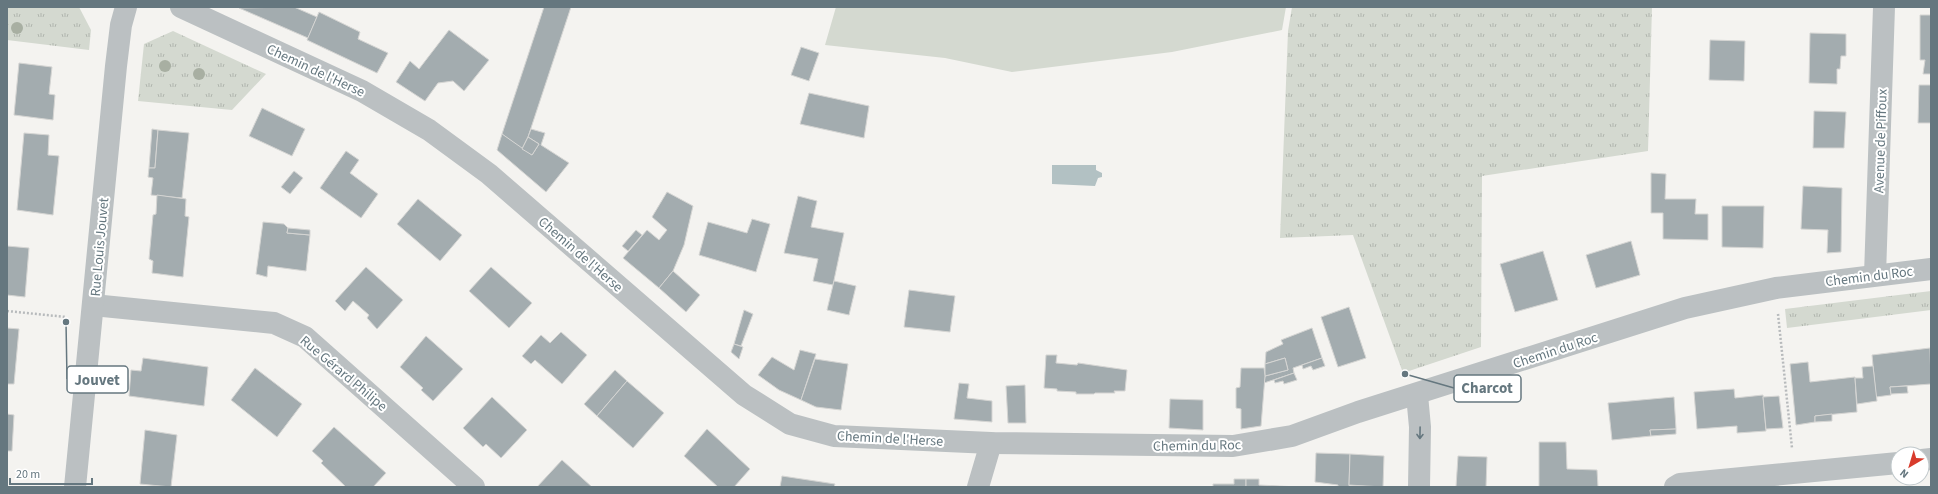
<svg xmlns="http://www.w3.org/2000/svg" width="1938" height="494" font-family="'Source Sans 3',sans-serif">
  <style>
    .grass { fill: url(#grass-tufts) }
    .garden { fill: #d4d9d0 }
    .water { fill: #b2c1c3 }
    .building { fill: #a3acaf; stroke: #d5d5d3 }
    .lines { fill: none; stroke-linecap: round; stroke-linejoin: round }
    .path { stroke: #b7babc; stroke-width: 2.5; stroke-dasharray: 2 2; stroke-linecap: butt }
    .minor { stroke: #bbc0c2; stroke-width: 22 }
    .tree { fill: #a8afa2 }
    .oneway { stroke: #65777f }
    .labels { text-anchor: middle; stroke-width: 4; stroke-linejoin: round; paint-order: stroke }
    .street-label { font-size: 14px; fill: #65777f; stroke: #fff }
    .leader { fill: none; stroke: #65777f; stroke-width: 1.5 }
    .callout-dot { fill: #65777f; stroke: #fff; stroke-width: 1.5 }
    .callout { fill: #fff; stroke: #65777f; stroke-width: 1.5 }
    .callout-label { font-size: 15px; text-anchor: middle; font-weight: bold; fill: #65777f }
  </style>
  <defs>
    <pattern id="grass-tufts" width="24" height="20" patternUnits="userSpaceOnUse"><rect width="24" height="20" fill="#d4d9d0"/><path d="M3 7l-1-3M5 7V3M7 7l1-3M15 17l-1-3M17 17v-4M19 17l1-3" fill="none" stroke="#b0b5ae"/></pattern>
  </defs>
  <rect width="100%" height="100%" fill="#f4f3f0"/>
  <g class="grass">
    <path d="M7,7H79L91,30L89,50L7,40Z"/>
    <path d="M1292,7H1652L1648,151L1482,176L1481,347L1403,373L1353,235L1280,238L1288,31Z"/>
    <path d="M173,31L266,74L232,110L138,101L144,44Z"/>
    <path d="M1931,291V310L1787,328L1785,309Z"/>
  </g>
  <path class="garden" d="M836,7H1286L1282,30L1172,52L1012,72L945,58L825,45Z"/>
  <path class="water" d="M1052,165H1096V170L1102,173V177L1098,178L1095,186L1052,184Z"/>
  <g class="building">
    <path d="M294,7L317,17L308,38L239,8Z"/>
    <path d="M544,7H571L528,137L522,149L502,134Z"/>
    <path d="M319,12L360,32L358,39L388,53L377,73L307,40Z"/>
    <path d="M1920,15H1931V74H1923L1925,60H1920Z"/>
    <path d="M449,30L489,60L464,91L453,81L438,83L425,101L396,82L410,61L419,69Z"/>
    <path d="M1810,33L1846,34V56H1841L1840,69H1837V84L1809,83Z"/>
    <path d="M1710,40L1745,41L1744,81L1709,80Z"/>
    <path d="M801,47L819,53L809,81L791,75Z"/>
    <path d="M19,63L52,67L49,94L55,95L53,120L14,115Z"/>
    <path d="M1919,85H1931V123H1918Z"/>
    <path d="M809,93L869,106L864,138L800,124Z"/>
    <path d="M262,108L305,129L292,156L249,136Z"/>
    <path d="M1814,111L1846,112L1844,148H1813Z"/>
    <path d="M152,129L158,130L155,168H149Z"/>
    <path d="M531,129L545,133L541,145L569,163L546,192L497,150L502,134L532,155L539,144L528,137Z"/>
    <path d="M158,130L189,133L182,198L151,195L153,178L148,177L149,168H155Z"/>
    <path d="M24,133L49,135L48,155L59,156L53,215L17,210Z"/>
    <path d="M528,137L539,144L532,155L522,149Z"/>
    <path d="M346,151L359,160L350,173L378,194L361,218L320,188Z"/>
    <path d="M294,171L303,178L290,194L281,187Z"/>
    <path d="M1651,173L1666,174L1665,199H1696L1695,214H1708V240L1663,239V213H1651Z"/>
    <path d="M1803,186L1842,188L1841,252L1827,253L1828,230L1801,229Z"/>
    <path d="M667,192L693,206L684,245L673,271L659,288L623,258L647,230L659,240L667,230L652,217Z"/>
    <path d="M157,195L186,199L185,216L189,217L183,277L152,273L153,261L149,259L153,215L156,214Z"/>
    <path d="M798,196L817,201L811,227L844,233L833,285L813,281L818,259L784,253Z"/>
    <path d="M418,199L462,235L440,261L397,224Z"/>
    <path d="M1722,206H1764L1763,248L1722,247Z"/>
    <path d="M752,219L770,224L756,272L699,255L708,222L747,233Z"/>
    <path d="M263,222L284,224L288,228L287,233L310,235L306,271L268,266L267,277L256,274Z"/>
    <path d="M288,228L310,230V235L287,233Z"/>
    <path d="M636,230L642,235L628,251L622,246Z"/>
    <path d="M1631,241L1640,275L1596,288L1586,255Z"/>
    <path d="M7,246L29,248L25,297L7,295Z"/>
    <path d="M1543,251L1558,300L1515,312L1500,264Z"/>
    <path d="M366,267L403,300L377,329L367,318L369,315L353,301L345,311L335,301Z"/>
    <path d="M491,267L532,303L509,328L469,291Z"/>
    <path d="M673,271L700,295L686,312L659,288Z"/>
    <path d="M834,281L856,286L849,315L827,310Z"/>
    <path d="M909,290L955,296L950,332L904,327Z"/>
    <path d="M1349,307L1366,358L1338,367L1321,317Z"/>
    <path d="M744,310L753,314L741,346L734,344Z"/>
    <path d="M7,328L19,329L14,384H7Z"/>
    <path d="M1312,328L1322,358L1293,368L1294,373L1264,383L1265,376L1288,370L1285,358L1265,364L1266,352L1283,344L1281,340Z"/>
    <path d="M561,332L587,355L562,384L535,360L531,364L522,356L541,335L550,343Z"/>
    <path d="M426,336L463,369L433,401L421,390L423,388L400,367Z"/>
    <path d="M734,344L743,347L739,359L731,352Z"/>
    <path d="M1930,348L1931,384L1890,387L1891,395L1876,397L1872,355Z"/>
    <path d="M800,350L816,354L801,400L779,390L758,375L772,357L794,370Z"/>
    <path d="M1046,355H1057L1056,363L1077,365L1078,363L1127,370L1125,391H1114L1115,393H1095L1094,394H1076V392L1057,391V389L1044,388Z"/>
    <path d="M143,358L208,367L204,406L129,396L131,370L141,371Z"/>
    <path d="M1285,358L1288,370L1265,376V364Z"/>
    <path d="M1322,358L1325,366L1313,370L1311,366L1303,369L1302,365Z"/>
    <path d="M815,359L848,364L841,410L816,407L801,400Z"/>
    <path d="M1808,362L1810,382L1855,377L1857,412L1815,416V422L1796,425L1790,364Z"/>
    <path d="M1873,366L1877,401L1857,404L1855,378H1863L1862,367Z"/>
    <path d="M255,368L302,404L277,437L231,400Z"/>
    <path d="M1241,368H1264L1265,376L1261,426L1241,429V409L1236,408V388L1240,387Z"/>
    <path d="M615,370L627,381L597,416L584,404Z"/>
    <path d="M1294,373L1297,380L1284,384L1283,381L1275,383L1274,380Z"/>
    <path d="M627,381L664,413L633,448L597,416Z"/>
    <path d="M959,383L969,384L967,398L992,401V422L954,419Z"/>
    <path d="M1025,385L1026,423H1008L1006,386Z"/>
    <path d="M1907,386L1908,393L1891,394L1890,387Z"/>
    <path d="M1734,389L1735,398L1763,395L1766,431L1737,433V426L1697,429L1694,392Z"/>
    <path d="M1779,396L1783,428L1766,429L1763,397Z"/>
    <path d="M492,397L527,430L501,458L486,444L483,447L463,428Z"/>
    <path d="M1674,397L1676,429L1650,430L1651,436L1612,440L1608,403Z"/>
    <path d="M1170,399L1203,400V430L1169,428Z"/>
    <path d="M7,414L14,415L12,451H7Z"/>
    <path d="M1832,414V421L1815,422V416Z"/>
    <path d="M334,427L386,473L373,487H346L321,463L323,461L312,451Z"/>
    <path d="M707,429L750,469L734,487H718L684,456Z"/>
    <path d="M1676,429V434L1651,436L1650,430Z"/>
    <path d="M145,430L177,435L171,487L140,484Z"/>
    <path d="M1539,442H1566L1567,469L1597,470L1598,487H1539Z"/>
    <path d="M1316,453L1350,454L1349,487H1338V485L1315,482Z"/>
    <path d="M1350,454L1384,456L1383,487L1349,485Z"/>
    <path d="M1458,456L1487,457L1486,487H1456Z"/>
    <path d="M562,460L592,487H537Z"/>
    <path d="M782,476L835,484L834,487H780Z"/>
    <path d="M1234,479H1246V487H1213V484H1234Z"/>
    <path d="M1246,479H1259V485L1298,487H1246Z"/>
  </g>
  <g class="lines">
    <g class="path">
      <path d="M7,311L66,317"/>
      <path d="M1778,314L1792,448"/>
    </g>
    <g class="minor">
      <path d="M181,7L362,91L429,130L489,174L744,395L790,424L834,436L991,443L1233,446L1292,436L1358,412L1685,308L1776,288L1931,269"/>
      <path d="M1875,275L1884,7"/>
      <path d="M93,305L274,323L305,337L474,487"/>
      <path d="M1417,395L1420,427L1419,487"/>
      <path d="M1922,460L1931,459"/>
      <path d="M75,487L116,66L121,25L126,7"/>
      <path d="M978,487L991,443"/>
      <path d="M1675,487L1680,484L1898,463"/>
    </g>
  </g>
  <g class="tree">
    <circle cx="17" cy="28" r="6"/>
    <circle cx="165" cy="66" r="6"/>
    <circle cx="199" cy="74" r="6"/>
  </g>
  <defs><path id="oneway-shaft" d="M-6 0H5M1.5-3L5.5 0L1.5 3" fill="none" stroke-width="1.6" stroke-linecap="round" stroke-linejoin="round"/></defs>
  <use class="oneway" href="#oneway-shaft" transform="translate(1420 433) rotate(91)"/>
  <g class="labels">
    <g class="street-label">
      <text transform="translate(316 70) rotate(25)" y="5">Chemin de l'Herse</text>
      <text transform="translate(1880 141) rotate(-88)" y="5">Avenue de Piffoux</text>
      <text transform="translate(99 247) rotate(-85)" y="5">Rue Louis Jouvet</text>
      <text transform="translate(581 254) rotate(41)" y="5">Chemin de l'Herse</text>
      <text transform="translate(1869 276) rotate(-7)" y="5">Chemin du Roc</text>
      <text transform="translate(1555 350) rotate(-18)" y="5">Chemin du Roc</text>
      <text transform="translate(344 373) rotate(40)" y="5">Rue Gérard Philipe</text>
      <text transform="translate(890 438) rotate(3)" y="5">Chemin de l'Herse</text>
      <text transform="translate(1197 445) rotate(-1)" y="5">Chemin du Roc</text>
    </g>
  </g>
  <path class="leader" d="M66 322L67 379M1405 374L1454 388"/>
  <g class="callout-dot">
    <circle cx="66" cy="322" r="4"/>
    <circle cx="1405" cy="374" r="4"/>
  </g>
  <g class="callout">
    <rect x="67" y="366" width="61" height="27" rx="4"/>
    <rect x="1454" y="375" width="67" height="27" rx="4"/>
  </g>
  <g class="callout-label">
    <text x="97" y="385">Jouvet</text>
    <text x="1487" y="393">Charcot</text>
  </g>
  <rect width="1938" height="494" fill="none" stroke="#65777f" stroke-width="16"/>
  <g transform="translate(1910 466) rotate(218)"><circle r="19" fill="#ffffff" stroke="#c1c9cc"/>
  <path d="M0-3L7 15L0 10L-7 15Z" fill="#d83b2c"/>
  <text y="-6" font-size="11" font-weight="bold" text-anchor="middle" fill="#65777f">N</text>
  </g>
  <path d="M10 478v6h82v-6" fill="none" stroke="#65777f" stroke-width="2"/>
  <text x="16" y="478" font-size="12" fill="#65777f" stroke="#ffffff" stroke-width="3" paint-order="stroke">20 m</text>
</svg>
